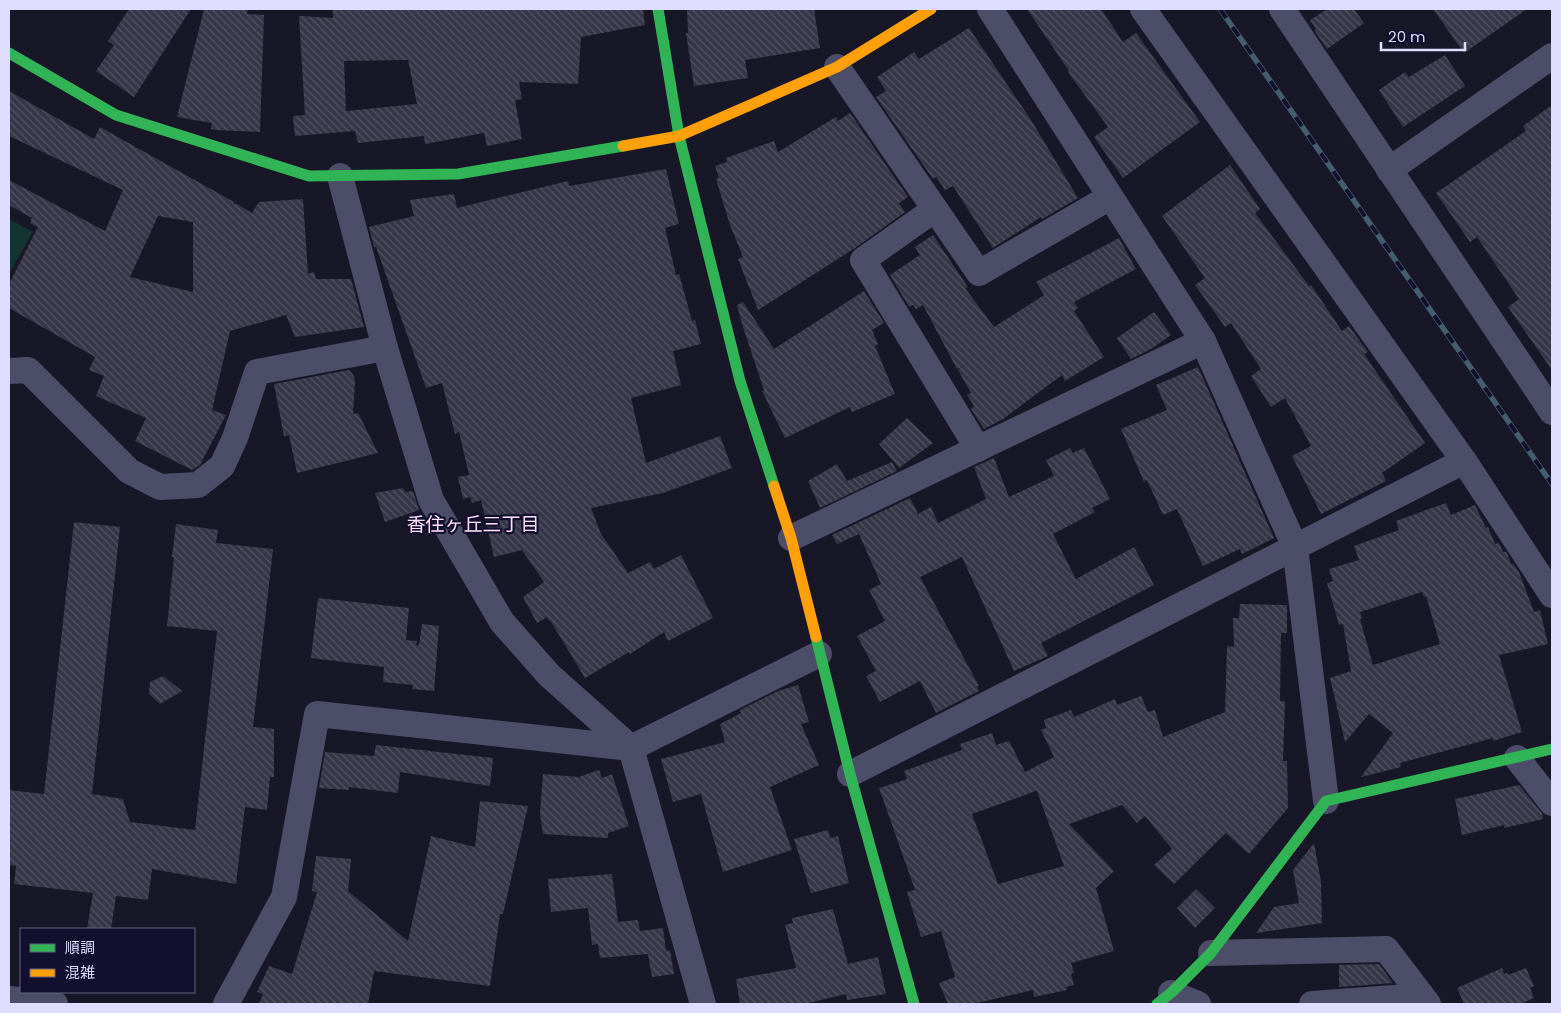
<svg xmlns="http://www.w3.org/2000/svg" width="1561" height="1013" font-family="Poppins,'Noto Sans JP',sans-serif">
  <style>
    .green { fill: #143431 }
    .building { fill: url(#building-back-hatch); fill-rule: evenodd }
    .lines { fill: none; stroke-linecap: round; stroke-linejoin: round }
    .street { stroke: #4c4d68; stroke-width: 26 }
    .fast { stroke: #30b455; stroke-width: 11 }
    .slow { stroke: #ff9f0a; stroke-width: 11 }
    .rail-casing { stroke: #455e6f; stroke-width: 5.5 }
    .rail { stroke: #12102e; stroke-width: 4; stroke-dasharray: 11; stroke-linecap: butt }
    .labels { text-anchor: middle; stroke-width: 4.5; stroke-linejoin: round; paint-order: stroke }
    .neighbourhood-label { font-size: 19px; fill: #ffdff7; stroke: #12102e }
  </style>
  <defs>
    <pattern id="building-back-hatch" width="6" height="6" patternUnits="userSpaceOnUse" patternTransform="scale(1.25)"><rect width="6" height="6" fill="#373648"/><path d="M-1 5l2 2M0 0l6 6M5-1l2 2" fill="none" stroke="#545363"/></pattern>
  </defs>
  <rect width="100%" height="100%" fill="#181727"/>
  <path class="green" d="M9,219L33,232L9,274Z"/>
  <g class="building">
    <path d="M129,9H191L134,97L96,71L114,45L108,41Z"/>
    <path d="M204,9H248L247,14L264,15L260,132L217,130L211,129L212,123L177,117Z"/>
    <path d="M333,9H643L645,25L581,37L578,84L519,82L522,99L515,100L522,139L487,146L484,133L425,144L424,136L358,143L355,131L295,136L293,116L305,115L299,16L333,18ZM408,60L417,104L346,111L344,61Z"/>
    <path d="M687,9H814L820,48L745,60L748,78L694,86L686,33H688Z"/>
    <path d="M1027,9H1101L1123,42L1136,33L1200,122L1123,178L1094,137L1108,127L1068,72L1069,71Z"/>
    <path d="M1328,9H1354L1364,23L1327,49L1314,30L1316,29L1310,20Z"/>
    <path d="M1433,9H1527L1464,53Z"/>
    <path d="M969,28L1031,120L1078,198L1042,219L1041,217L993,248L953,186L945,190L936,177L933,179L876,97L886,91L877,77L914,52L919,59Z"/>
    <path d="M1445,55L1465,86L1403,127L1379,90L1405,72L1409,77Z"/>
    <path d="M9,91L94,139L100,127L234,202L233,204H237L252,213L259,202L303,199L308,274L314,272L316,279H351L364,327L295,337L286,315L230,331L212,410L226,415L200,465L192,470L135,441L146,418L96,396L104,376L89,370L95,357L9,308V284L38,227L30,223L32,218L9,205V180L105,231L123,190L9,136ZM158,216L193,222V292L130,277Z"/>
    <path d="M1552,105V370L1508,307L1519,299L1477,237L1470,242L1436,193L1526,131L1523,126Z"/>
    <path d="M850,113L908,197L899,203L905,212L855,248L758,310L738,259L743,257L730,225L716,179L719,178L715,166L727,162L726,158L774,141L778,152L836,117L838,121Z"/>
    <path d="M1230,165L1260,209L1255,213L1309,286L1311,285L1342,331L1349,326L1368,352L1364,354L1425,443L1382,473L1386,481L1321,514L1292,456L1311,446L1285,398L1271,407L1251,376L1261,369L1231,323L1225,327L1195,285L1205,278L1162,216Z"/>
    <path d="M666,169L679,224L665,228L676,275L679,274L692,321L695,320L701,344L673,351L681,385L631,398L646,463L720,436L732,468L663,493L591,508L601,534L628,573L650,562L654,569L681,555L713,618L668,641L664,632L630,654L629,652L585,678L550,620L549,621L547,617L537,623L523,597L544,582L522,550L494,557L481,500L472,503L470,497L463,499L458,477L469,475L459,432L455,434L442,383L426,388L376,247H374L369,227L414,216L410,200L454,194L457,208L568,181L569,186Z"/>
    <path d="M933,235L968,287L965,288L994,327L1044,295L1036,282L1119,238L1136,269L1074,302L1078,308L1074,311L1104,357L1065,381L1062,375L1003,419L984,429L971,409L974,406L967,395L971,393L958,370L962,367L957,369L923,305L916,309L913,305L909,307L890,275L920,255L915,247Z"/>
    <path d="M864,291L884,323L872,330L878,344L875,346L895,394L852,412L850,407L785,438L762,391L764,390L742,324L737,305L743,302L774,349Z"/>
    <path d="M1154,312L1171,335L1151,349L1131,359L1117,338Z"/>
    <path d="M1198,367L1274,538L1242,554L1240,549L1203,566L1177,509L1163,515L1147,480L1144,482L1121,429L1167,410L1156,385Z"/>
    <path d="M349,370L354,376L355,381L353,414L358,413L378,453L297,473L289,435L284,436L274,384Z"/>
    <path d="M907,418L933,443L899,468L879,444Z"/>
    <path d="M1070,448L1073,453L1084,448L1110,499L1092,508L1095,512L1053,534L1076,579L1134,547L1154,585L1041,643L1048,656L1014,671L962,557L920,577L979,686H977L979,691L936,713L920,681L880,702L866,676L876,671L857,636L885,621L869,590L881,584L859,534L837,544L832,535L910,498L918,514L931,507L938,523L986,499L974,467L994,458L1009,497L1054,476L1046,460Z"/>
    <path d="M892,462L897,471L820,508L808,481L837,464L847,481Z"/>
    <path d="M403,488L405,492L413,491L419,510L385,522L375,493Z"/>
    <path d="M1446,503L1451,515L1475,505L1486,528L1488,527L1495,544L1499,543L1503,552H1506L1507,553L1511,564H1513L1519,572L1534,612L1540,610L1548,644L1499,655L1522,732L1493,741V738L1400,763L1401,767L1361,777L1393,733L1369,714L1345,742L1330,678L1351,671L1343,624L1339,625L1327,583L1333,581L1329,569L1359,560L1354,546L1399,530L1396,521ZM1422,592L1424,597L1426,596L1440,644L1373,665L1360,619L1362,618L1360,612Z"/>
    <path d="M74,522L120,527L92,794L123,799L130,822L195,830L217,631L167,626L174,557H172L176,524L218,530L216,543L273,549L253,727L274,729V777H270L267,810L245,807L236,884L152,869L148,900L116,896L111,929H87L93,893L14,884L16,866L9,865V790L44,794Z"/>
    <path d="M318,598L409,608L406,640L417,641L416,645H419L422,624L439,626L434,691L412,689L413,685L383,682L384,667L311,658Z"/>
    <path d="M1240,604L1287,605V633H1281L1280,701H1285L1283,761H1287L1288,808L1249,854L1226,833L1174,884L1154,865L1172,849L1145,816L1137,823L1122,805L1069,824L1114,871L1096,888L1114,951L1071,963L1074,973L1071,974L1074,985L1066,987L1067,990L1034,997L1033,990L972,1004H948L939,983L955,977L941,931L921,937L907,892L915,890L879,788L907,779L904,771L962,750L960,744L992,733L996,745L1009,741L1025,772L1054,757L1041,730L1046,728L1044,720L1071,710L1074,717L1115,699L1117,705L1141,696L1148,712L1155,710L1163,737L1225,712L1227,646L1234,647L1233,618H1239ZM1036,791H1037L1064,866L998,884L972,814Z"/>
    <path d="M163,676L182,691L160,704L149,694L150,682Z"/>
    <path d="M798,685L809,722L801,724L819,765L770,787L792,850L723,872L701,794L673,802L661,759L725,742L720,724L741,713L740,710L778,691Z"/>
    <path d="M376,745L493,758L490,786L400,772L398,793L349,787V790L319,788L325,752L374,756Z"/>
    <path d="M599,770L602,778L612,774L629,826L608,833V838L543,834L540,814L543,774L579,777Z"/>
    <path d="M1519,785L1542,813L1543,819L1504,828V825L1462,835L1455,799Z"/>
    <path d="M480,801L528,806L503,914H500L490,986L374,971L368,1004H259L263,994L257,992L269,966L292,974L317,892L312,891L316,856L351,859L348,891L408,941L431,836L475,847Z"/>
    <path d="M828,830L830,838L838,836L849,883L811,893L794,839Z"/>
    <path d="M1314,843L1321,882L1322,923L1256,933L1274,907L1299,903L1293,870Z"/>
    <path d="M612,874L618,922L638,920L640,931L663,928L666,951L670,950L674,974L652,977L648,954L600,958L598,944L592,945L588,908L551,912L548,879Z"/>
    <path d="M1196,889L1215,908L1195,928L1177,908Z"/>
    <path d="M833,909L848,964L878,957L886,994L847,1000L846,994L804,1004H740L736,979L796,968L785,925L793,923L792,918Z"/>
    <path d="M1379,964L1393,983L1339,987V965Z"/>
    <path d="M1502,968L1504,974L1507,973L1508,975L1526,968L1534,986L1530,988L1534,998L1520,1004H1464L1457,988Z"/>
  </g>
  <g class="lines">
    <g class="street">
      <path d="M990,9L1203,341L1295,547L1326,801"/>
      <path d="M1143,9L1464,461L1552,595"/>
      <path d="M1282,9L1552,412"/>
      <path d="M837,67L979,273L1110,197"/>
      <path d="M1389,170L1552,56"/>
      <path d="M340,176L385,348L431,500L502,622L549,675L631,748L703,1004"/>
      <path d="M935,209L863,260L978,449"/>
      <path d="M9,371L28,370L129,471L160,487L198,485L222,466L235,438L257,372L385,348"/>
      <path d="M791,538L1203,341"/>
      <path d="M1517,758L1552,803"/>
      <path d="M850,774L1464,461"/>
      <path d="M1211,953L1386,949L1428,1004"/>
      <path d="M1171,993L1198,1004"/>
      <path d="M9,999L55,1004"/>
      <path d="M226,1004L284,897L317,714L631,748L819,654"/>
      <path d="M1312,1004L1421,996"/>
    </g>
    <g class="fast">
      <path d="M658,9L679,136L740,381L774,486"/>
      <path d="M9,53L116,115L309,176L458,174L623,146"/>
      <path d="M816,637L850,774L914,1004"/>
      <path d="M1157,1004L1171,993L1211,953L1326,801L1552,749"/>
    </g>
    <g class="slow">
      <path d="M623,146L679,136L837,67L931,9"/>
      <path d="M774,486L791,538L816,637"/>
    </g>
    <defs>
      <path id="rail" d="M1220,9L1552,484"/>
    </defs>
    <use href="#rail" class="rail-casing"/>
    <use href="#rail" class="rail"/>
  </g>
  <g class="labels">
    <g class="neighbourhood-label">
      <text x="473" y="531">香住ヶ丘三丁目</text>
    </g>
  </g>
  <rect width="1561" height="1013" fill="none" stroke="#deddff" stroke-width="20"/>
  <rect x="20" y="928" width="175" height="65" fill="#12102e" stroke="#646282"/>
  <rect x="30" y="944" width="25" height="8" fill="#30b455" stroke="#646282"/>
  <text x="65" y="953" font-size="15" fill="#deddff">順調</text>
  <rect x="30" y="969" width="25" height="8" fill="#ff9f0a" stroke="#646282"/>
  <text x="65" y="978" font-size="15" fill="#deddff">混雑</text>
  <path d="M1381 42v8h84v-8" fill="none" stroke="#deddff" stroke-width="2.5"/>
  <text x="1388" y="42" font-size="15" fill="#deddff" stroke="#12102e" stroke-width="4" paint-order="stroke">20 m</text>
</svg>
